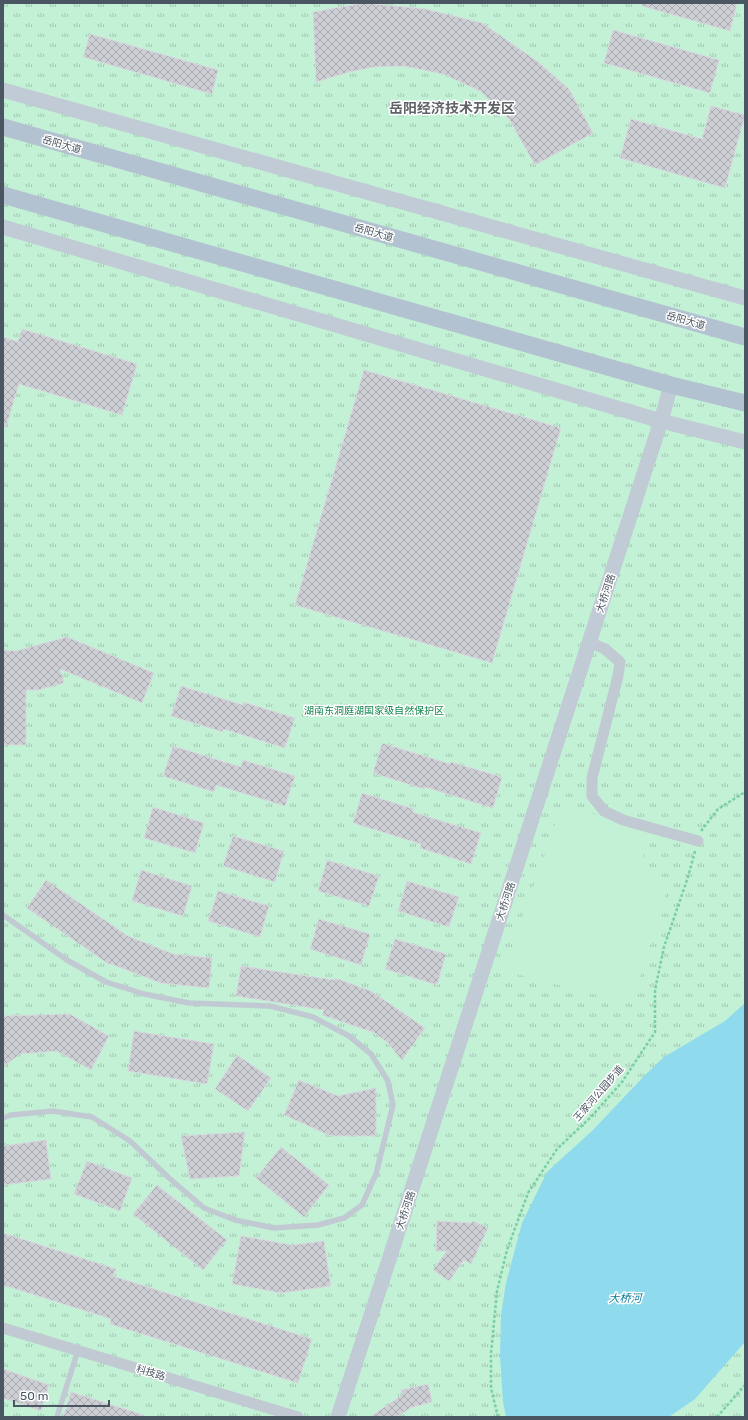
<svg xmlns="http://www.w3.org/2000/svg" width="748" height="1420" font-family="Rubik,'Noto Sans SC',sans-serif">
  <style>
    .park { fill: url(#park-tufts) }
    .pitch { fill: #c3f1d5 }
    .water { fill: #90daee }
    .building { fill: url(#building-cross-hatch); stroke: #d7d9de }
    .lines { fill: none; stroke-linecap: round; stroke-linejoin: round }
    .path { stroke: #7ad0a6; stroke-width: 2.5; stroke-dasharray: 3 2; stroke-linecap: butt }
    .lane { stroke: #c1cad2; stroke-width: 5.5 }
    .street { stroke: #c1cad2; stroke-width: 11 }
    .secondary { stroke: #c1cbd6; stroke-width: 15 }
    .primary { stroke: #b3c2d1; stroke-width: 17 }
    .labels { text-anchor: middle; stroke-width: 3; stroke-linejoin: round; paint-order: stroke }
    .street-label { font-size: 10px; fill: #4a5661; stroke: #fff }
    .park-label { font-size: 10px; fill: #17864f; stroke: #fff }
    .water-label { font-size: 11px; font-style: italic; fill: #0c7c9b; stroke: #fff }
    .district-label { font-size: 14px; font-weight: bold; fill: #5f6368; stroke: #fff }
  </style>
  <defs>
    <pattern id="park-tufts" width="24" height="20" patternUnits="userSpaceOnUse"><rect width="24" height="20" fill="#c3f1d5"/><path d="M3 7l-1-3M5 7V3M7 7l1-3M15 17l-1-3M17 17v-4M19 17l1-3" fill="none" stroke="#a0c6b0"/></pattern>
    <pattern id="building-cross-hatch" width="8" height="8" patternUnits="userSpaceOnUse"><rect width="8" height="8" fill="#cdcfd5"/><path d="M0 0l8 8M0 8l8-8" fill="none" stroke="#a8abb0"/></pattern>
  </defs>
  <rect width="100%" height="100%" fill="#f5f3f3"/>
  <rect class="park" x="3" y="3" width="742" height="1414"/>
  <path class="pitch" d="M562,804L650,832L640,867L669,883L632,1004L504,971Z"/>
  <path class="water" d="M745,1003V1342L695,1399L669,1417H506L503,1402L500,1355L501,1315L506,1283L522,1223L547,1172L593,1130L645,1075L664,1057L725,1021Z"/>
  <g class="building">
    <path d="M364,3L426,9L482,23L537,61L569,89L593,133L535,165L509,119L480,91L443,74L404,66L374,67L349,72L316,82L313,12Z"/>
    <path d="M642,3H737L730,31L642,6Z"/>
    <path d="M613,30L719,60L710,93L604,63Z"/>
    <path d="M90,34L218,70L212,94L83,57Z"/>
    <path d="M711,106L745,115L725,188L620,158L631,119L702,139Z"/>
    <path d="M22,329L137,364L122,415L19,384L6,427H3V337L18,342Z"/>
    <path d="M364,370L561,428L492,663L295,605Z"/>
    <path d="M67,637L154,673L142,703L60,669L64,683L38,690H26V745H3V650L16,651Z"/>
    <path d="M181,686L243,705V702L295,718L285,748L223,729V732L171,716Z"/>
    <path d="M382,743L450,764L451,762L502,777L493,808L425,787L424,789L373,773Z"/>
    <path d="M173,746L241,767L243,760L295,776L285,806L216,785L214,792L163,776Z"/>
    <path d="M362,793L414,809L412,812L481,833L471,864L420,848L421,844L353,823Z"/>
    <path d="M153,807L204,823L195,853L144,838Z"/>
    <path d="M233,836L284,851L275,882L223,866Z"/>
    <path d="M327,860L379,876L369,906L318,891Z"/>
    <path d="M141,870L192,886L183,916L132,901Z"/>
    <path d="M46,880L128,936L173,954L212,958L209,988L161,983L111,964L110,965L27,908Z"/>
    <path d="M407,881L459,897L449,927L398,911Z"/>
    <path d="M218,891L269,906L260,937L208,921Z"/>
    <path d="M319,919L370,934L361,965L310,949Z"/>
    <path d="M395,939L446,954L437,985L385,969Z"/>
    <path d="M241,966L334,980L335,978L371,991L425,1028L402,1060L388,1043L375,1033L322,1015L324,1010L236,996Z"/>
    <path d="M70,1014L109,1036L91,1070L57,1051L20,1054L3,1067V1016Z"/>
    <path d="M134,1031L214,1044L207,1084L128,1071Z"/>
    <path d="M237,1055L271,1078L248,1111L215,1089Z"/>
    <path d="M299,1080L338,1096L376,1088V1136H331L284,1115Z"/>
    <path d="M245,1132L239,1176L190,1179L181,1136Z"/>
    <path d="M46,1140L51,1179L3,1185V1146Z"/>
    <path d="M281,1147L329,1185L304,1217L256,1178Z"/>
    <path d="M87,1161L132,1178L120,1211L74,1194Z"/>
    <path d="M157,1185L227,1240L203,1270L133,1214Z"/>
    <path d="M437,1221L472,1223L473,1221L488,1228L471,1264L464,1260L449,1281L433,1270L447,1251H436Z"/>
    <path d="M3,1233L116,1269L113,1276L312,1339L298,1383L110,1324L111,1319L3,1285Z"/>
    <path d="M241,1236L292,1245L324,1241L331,1286L281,1293L232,1284Z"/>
    <path d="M3,1369L49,1385L41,1411L3,1398Z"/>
    <path d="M428,1384L432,1402L410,1408L397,1417H370L402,1395L401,1390Z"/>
    <path d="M71,1392L144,1415V1417H63Z"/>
  </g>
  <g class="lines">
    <g class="path">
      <path d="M701,831L718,809L745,792"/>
      <path d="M498,1417L491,1388V1354L497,1291L507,1250L528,1193L557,1149L591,1117L622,1082L655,1032V990L664,947L688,877L695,851"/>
      <path d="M717,1417L745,1385"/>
    </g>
    <g class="lane">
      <path d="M3,915L67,960L106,982L144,994L189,1003L270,1006L313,1017L349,1036L371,1054L388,1081L393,1105L376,1174L362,1205L344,1218L318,1225L274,1228L235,1220L204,1208L168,1177L130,1141L92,1117L53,1111L11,1115L3,1118"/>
      <path d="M57,1417L78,1350"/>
    </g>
    <g class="street">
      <path d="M589,642L605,649L620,662L618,676L592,778V796L604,811L623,820L698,841"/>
      <path d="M3,1328L298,1417"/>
    </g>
    <g class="secondary">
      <path d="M3,90L745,298"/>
      <path d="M3,227L661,421L745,442"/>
      <path d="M338,1417L661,421L671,385"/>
    </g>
    <g class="primary">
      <path d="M3,127L745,337"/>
      <path d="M3,195L671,385L745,403"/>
    </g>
  </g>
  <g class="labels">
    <g class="street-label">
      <text transform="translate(62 144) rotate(16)" y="4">岳阳大道</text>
      <text transform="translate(374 232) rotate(16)" y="4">岳阳大道</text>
      <text transform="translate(686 320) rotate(16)" y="4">岳阳大道</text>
      <text transform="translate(605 593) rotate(-72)" y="4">大桥河路</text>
      <text transform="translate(505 901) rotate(-72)" y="4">大桥河路</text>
      <text transform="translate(598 1093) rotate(-49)" y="4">王家河公园步道</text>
      <text transform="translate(405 1210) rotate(-72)" y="4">大桥河路</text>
      <text transform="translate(151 1372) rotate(17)" y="4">科技路</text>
    </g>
    <g class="park-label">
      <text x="374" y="714">湖南东洞庭湖国家级自然保护区</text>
    </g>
    <g class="water-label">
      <text x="625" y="1302">大桥河</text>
    </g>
    <g class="district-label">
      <text x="452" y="113">岳阳经济技术开发区</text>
    </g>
  </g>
  <rect width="748" height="1420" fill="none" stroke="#4a5661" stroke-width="8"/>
  <path d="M14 1400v6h95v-6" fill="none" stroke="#4a5661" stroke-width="2"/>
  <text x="20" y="1400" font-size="12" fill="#4a5661" stroke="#ffffff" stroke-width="3" paint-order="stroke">50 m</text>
</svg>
